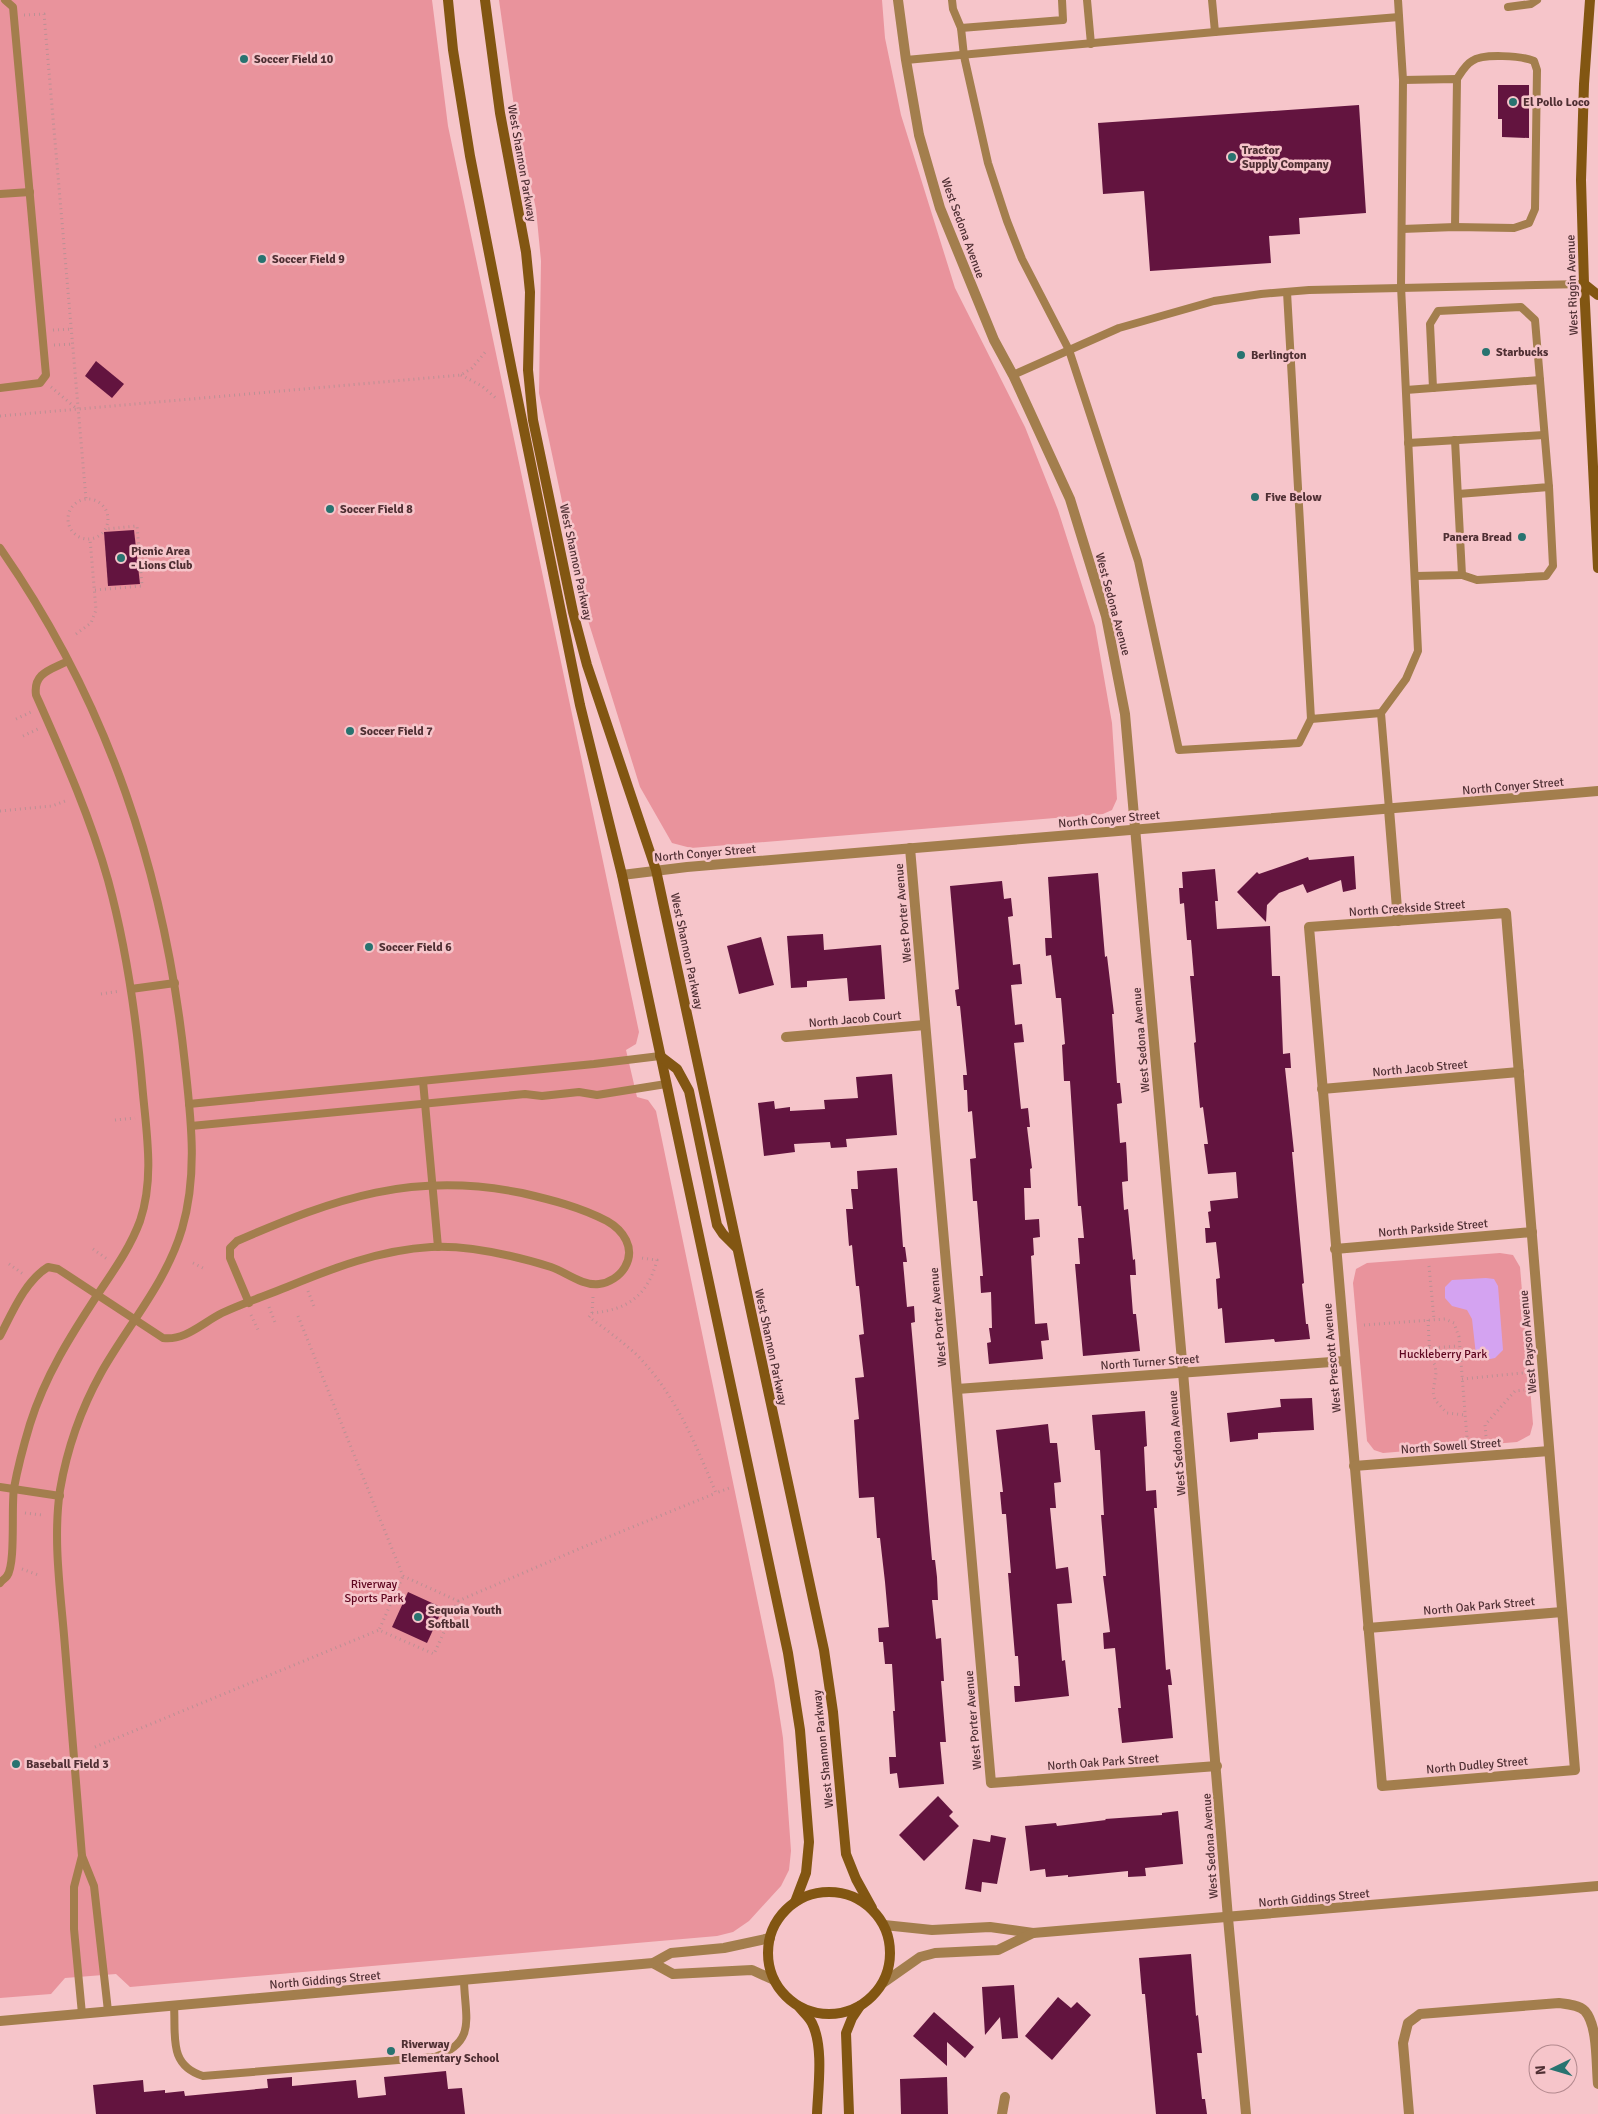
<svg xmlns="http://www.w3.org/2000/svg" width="1598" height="2114" font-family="Signika,sans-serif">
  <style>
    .green { fill: #e9939c }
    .water { fill: #d4a3f1 }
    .building { fill: #63143f }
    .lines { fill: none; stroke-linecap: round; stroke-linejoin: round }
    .path { stroke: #bb9094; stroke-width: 3; stroke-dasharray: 1 4; stroke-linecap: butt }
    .lane { stroke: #a37e4d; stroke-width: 8 }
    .street { stroke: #a37e4d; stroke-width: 10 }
    .secondary { stroke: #825612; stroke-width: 10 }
    .poi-dot { fill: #287370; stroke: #f6c5ca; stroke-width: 2 }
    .labels { text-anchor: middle; stroke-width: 5; stroke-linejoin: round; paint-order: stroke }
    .poi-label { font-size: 12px; font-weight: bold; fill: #4f2f33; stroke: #f6c5ca; text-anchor: start }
    .street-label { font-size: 12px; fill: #4f2f33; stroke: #f6c5ca }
    .park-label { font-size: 12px; fill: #5e051f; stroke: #f6c5ca }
  </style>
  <rect width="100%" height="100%" fill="#f6c5ca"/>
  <g class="green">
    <path d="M0,0H432L448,126L639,1032L636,1044L626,1050L637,1097L648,1100L656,1111L774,1680L783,1738L791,1851L789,1870L781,1886L749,1921L733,1932L717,1936L130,1987L116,1974L65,1978L51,1994L0,1998Z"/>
    <path d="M499,0H882L885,38L901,115L955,288L1025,427L1058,510L1095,626L1112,723L1117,799L1112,810L1103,814L691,848L672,843L640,787L586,614L539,393L541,261L536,209L515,113Z"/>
    <path d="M1500,1253L1513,1255L1520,1267L1533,1424L1530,1435L1517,1442L1383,1453L1374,1450L1367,1441L1353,1283L1356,1269L1367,1263Z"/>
  </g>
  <path class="water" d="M1486,1278L1494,1279L1498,1286L1503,1350L1495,1358L1485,1360L1476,1355L1472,1319L1467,1310L1452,1306L1445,1298V1287L1452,1280Z"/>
  <g class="building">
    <path d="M1498,85H1529V138L1502,137V119H1498Z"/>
    <path d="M1359,105L1366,213L1299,218L1300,234L1269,236L1271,263L1150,271L1144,191L1103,194L1098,123Z"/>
    <path d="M96,361L124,384L112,398L85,376Z"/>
    <path d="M134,530L140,584L108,586L104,532Z"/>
    <path d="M1354,856L1356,889L1343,892L1341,880L1307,893L1303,884L1279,893L1267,905L1266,922L1237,892L1257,872L1259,874L1308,857L1309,860Z"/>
    <path d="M1215,869L1218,901H1215L1217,929L1270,926L1272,976H1280L1283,1054L1290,1053L1291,1068H1285L1294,1152H1292L1304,1283L1302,1284L1306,1324H1308L1310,1339L1275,1342L1274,1339L1225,1343L1222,1308L1218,1309L1216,1279L1220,1278L1216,1242L1206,1243L1205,1228H1210L1208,1212L1211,1211L1210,1201L1238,1198L1236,1172L1208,1174L1204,1144H1208L1203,1107L1200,1108L1194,1043L1196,1042L1190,976H1194L1191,940H1187L1184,903L1180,904L1179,888H1183L1182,872Z"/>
    <path d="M1098,873L1105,957L1107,956L1114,1014H1112L1117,1083H1120L1122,1103L1117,1104L1120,1143L1126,1142L1127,1159L1128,1181L1122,1182L1124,1210L1128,1209L1133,1260L1135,1259L1136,1275H1130L1133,1314H1136L1140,1351L1083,1356L1075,1264H1080L1078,1238H1084L1081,1206H1078L1070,1081H1064L1062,1045L1065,1044L1061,998H1056L1051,955L1046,956L1045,938H1052L1048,877Z"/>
    <path d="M1002,881L1004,899L1011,898L1013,916L1008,917L1013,965L1020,964L1022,984L1011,985L1015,1025L1022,1024L1024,1042L1014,1043L1021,1109L1028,1108L1030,1127H1027L1032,1168L1030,1169L1031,1188H1024L1025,1220L1039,1219L1040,1237L1033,1238L1034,1255L1031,1256L1035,1324L1047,1323L1049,1340L1041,1341L1043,1359L989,1364L987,1343L991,1342L989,1328H992L991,1292L981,1293L980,1276H983L977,1201H973L970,1159L976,1158L972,1111L968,1112L967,1090H964L963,1075H967L960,1006H957L955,990L959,989L950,886Z"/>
    <path d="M823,934L824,950L881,945L885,999L849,1001L847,978L807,981V987L791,988L787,936Z"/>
    <path d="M761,937L774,985L739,994L727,946Z"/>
    <path d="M892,1074L897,1135L846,1139L847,1147L831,1148L830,1142L794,1144L795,1152L764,1156L758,1103L774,1101L775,1109L790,1107V1111L825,1109L824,1100L858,1098L856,1077Z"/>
    <path d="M897,1168L903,1247H905L907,1262H903L907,1307L914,1306L915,1322L911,1323L932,1560H935L937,1577L938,1600H932L936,1639L941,1638L944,1681H941L946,1742H940L944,1784L899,1788L897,1773L890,1774L889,1757H896L893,1711H895L892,1664H885L883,1642H879L878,1628L889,1627L885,1582L880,1538H877L874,1497L859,1498L854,1420L859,1419L855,1378L864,1377L859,1335L864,1334L859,1286H856L852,1245L849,1246L846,1209H853L851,1189H858L857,1171Z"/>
    <path d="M1312,1398L1314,1430L1258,1433V1439L1230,1442L1227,1413L1281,1407L1280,1399Z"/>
    <path d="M1145,1411L1147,1446L1144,1447L1146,1491L1156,1490L1157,1508H1154L1166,1670L1170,1669L1172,1685H1168L1173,1738L1122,1743L1118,1708H1121L1115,1648L1104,1649L1103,1633L1110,1632L1103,1576H1106L1101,1515H1104L1100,1450H1095L1092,1415Z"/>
    <path d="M1048,1424L1050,1443H1057L1061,1482L1054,1483L1056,1508H1050L1056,1569L1068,1567L1072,1603L1057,1604L1062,1661L1065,1660L1069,1696L1015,1702L1014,1686H1020L1018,1656H1015L1008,1573H1011L1006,1514H1002L1000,1492H1003L996,1430Z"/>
    <path d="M408,1592L443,1608L427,1643L392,1627Z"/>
    <path d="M938,1796L953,1812L949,1816L959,1826L924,1861L899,1835Z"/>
    <path d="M1178,1811L1183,1864L1145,1868L1146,1876L1128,1877V1871L1068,1877V1875L1046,1877L1045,1869L1030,1871L1025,1826L1056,1823L1057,1826L1106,1820L1105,1819L1162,1815V1813Z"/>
    <path d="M991,1835L1006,1838L997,1884L982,1882L981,1892L965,1889L973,1839L990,1842Z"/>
    <path d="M1191,1954L1196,2016L1198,2015L1202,2053H1197L1202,2099H1205L1207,2114H1156L1145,1994H1142L1139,1958Z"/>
    <path d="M1014,1985L1018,2038L1002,2039L1000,2017L985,2035L982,1987Z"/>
    <path d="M1058,1997L1071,2008L1077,2002L1091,2015L1052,2060L1025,2036Z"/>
    <path d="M934,2012L974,2047L965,2058L947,2042V2066L913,2036Z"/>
    <path d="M446,2071L448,2089L462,2088L465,2114H96L93,2085L143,2080L144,2092L165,2090V2093L184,2091L185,2096L268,2088L267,2079L292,2077V2086L356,2080L358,2098L386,2095L384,2077Z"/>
    <path d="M947,2077L948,2114H901L900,2079Z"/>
  </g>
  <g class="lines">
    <g class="path">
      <path d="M24,15L44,14L86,499"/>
      <path d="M53,330L72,329"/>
      <path d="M54,345L74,344"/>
      <path d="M461,375L482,386L498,400"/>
      <path d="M51,387L77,409"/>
      <path d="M0,416L461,375L472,368L487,350"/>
      <circle cx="88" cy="519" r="20"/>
      <path d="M95,590L142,586L137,526L106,529"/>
      <path d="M76,634L91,623L96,610L90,539"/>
      <path d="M16,719L31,712"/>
      <path d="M23,736L38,729"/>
      <path d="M0,811L52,806L68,800"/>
      <path d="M101,994L120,991"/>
      <path d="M115,1120L135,1118"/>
      <path d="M93,1249L107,1259"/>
      <path d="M193,1263L203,1268"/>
      <path d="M9,1264L23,1274"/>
      <path d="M1429,1266L1434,1319"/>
      <path d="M308,1291L315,1309"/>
      <path d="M593,1297L592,1313L589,1317C605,1329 622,1341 637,1355C676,1395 695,1443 716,1493L732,1487"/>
      <path d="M269,1307L276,1325"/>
      <path d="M592,1313C628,1310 648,1295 657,1260L641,1258"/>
      <path d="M251,1315L259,1332"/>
      <path d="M298,1316L403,1576"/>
      <path d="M1428,1320L1430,1358L1435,1365L1436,1373L1433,1392L1435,1400L1447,1413L1465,1415"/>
      <path d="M1364,1325L1445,1319L1454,1323L1459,1337L1467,1438"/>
      <path d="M1429,1348L1459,1346"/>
      <path d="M1462,1379L1523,1373"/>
      <path d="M1486,1436L1485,1425L1515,1391L1524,1390"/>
      <path d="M25,1513L42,1515"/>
      <path d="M22,1569L38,1575"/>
      <path d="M403,1576L458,1601L434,1654L379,1630Z"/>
      <path d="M458,1601L581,1548L716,1493"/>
      <path d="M95,1747L379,1630"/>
    </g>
    <g class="lane">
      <path d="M952,0L953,9L961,28L964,56L988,163L1007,221L1022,259L1069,350L1138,561L1179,750L1299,743L1311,719"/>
      <path d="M1087,0L1091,44"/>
      <path d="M1212,0L1215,32L1399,17"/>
      <path d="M1508,7L1531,4L1537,0"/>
      <path d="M961,28L1063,20L1062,0"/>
      <path d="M906,60L1215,32"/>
      <path d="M1403,80L1457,79L1455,227"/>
      <path d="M0,194L30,192"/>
      <path d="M1402,229L1455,227L1514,228L1529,223L1535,209L1537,70L1534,61C1522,56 1483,53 1472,61C1465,65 1461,73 1457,79"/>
      <path d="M1287,292L1311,719L1381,713"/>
      <path d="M1013,375L1119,328L1214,301L1261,294L1309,290L1584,284"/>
      <path d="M0,388L40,383L46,375L13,7L5,0"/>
      <path d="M1433,388L1430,324L1438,311L1521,307L1535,320L1540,380"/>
      <path d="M1406,390L1540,380L1549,487L1458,494"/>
      <path d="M1408,443L1544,435"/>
      <path d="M0,548C109,704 165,875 185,1064C191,1119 198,1174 182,1229C166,1283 128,1325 101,1373C81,1409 67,1449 60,1490C53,1538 60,1588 64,1635C70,1709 76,1783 82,1856L94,1886L108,2011"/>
      <path d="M1462,575L1477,580L1546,576L1553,566L1549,487"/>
      <path d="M1415,576L1462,575L1455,440"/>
      <path d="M1389,809L1381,713L1406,679L1418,651L1401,286L1403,80L1398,0"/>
      <path d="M131,989L175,983"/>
      <path d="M423,1081L438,1247"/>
      <path d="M189,1104L594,1064L660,1056"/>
      <path d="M191,1126L525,1094L542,1096L579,1092L597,1095L666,1084"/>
      <path d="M0,1336C12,1313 25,1281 48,1267L58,1269L163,1338C185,1341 202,1323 222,1313C243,1303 265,1296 287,1287C333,1268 380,1250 431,1247C468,1245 515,1256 551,1267C566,1272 582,1286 599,1284C609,1283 620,1276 625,1267C636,1248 623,1230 607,1221C580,1207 552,1200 522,1193C413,1171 336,1198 237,1241L230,1248V1258L249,1303"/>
      <path d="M0,1487L60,1496"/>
      <path d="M0,1583C2,1580 5,1579 7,1576C16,1564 11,1507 14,1488C18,1466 24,1444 30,1424C45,1376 71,1335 98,1294C114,1270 130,1248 140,1221C154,1180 147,1136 143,1094C137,1022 127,950 108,880C90,816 63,756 36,695C33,673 50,670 68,661"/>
      <path d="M174,2006C176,2036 168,2065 203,2076L435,2057C477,2042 465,2018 464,1981"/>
      <path d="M82,2014L74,1929V1887L82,1856"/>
    </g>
    <g class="street">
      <path d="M898,0L906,60L919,135L940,208L994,340L1013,375L1070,499L1106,616L1125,714L1183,1372L1228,1918L1246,2114"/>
      <path d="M1389,809L1398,921"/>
      <path d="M910,848L991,1783L1217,1766"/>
      <path d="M622,875L687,867L1598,791"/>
      <path d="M1506,913L1575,1770L1382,1786L1309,927Z"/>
      <path d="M786,1037L925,1025"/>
      <path d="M1322,1089L1519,1072"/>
      <path d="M1335,1249L1532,1232"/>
      <path d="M957,1389L1345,1361"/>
      <path d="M1354,1466L1549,1451"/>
      <path d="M1368,1628L1562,1612"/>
      <path d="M884,1925L932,1930L990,1927L1033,1933L1598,1886"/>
      <path d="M653,1963L673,1974L752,1970L774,1980"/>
      <path d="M883,1983L920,1957L935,1953L998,1950L1033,1933"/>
      <path d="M0,2021L653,1963L671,1953L724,1948L770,1938"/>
      <path d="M1002,2114L1005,2097"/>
      <path d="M1409,2114L1403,2043L1408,2023L1420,2014L1559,2003C1567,2004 1579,2005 1585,2011C1598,2026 1596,2064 1598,2084"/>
    </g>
    <g class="secondary">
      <path d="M448,0L453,50L470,156L512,371L580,705L622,875L788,1653L800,1730L809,1842L806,1873L795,1902"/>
      <path d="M485,0L500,113L526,252L530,292L528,370L533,420L573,612L587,665L656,870L824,1650L833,1712L846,1854L856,1879L872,1908"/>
      <path d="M1590,0L1584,84L1581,180L1584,284L1598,568"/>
      <path d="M1584,284L1598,295"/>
      <path d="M660,1056L677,1069L689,1091L717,1225L723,1234L737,1248"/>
      <circle cx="829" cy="1953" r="61"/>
      <path d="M799,2007C803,2012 809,2017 812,2023C824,2047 818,2088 817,2114"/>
      <path d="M849,2114L846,2033L852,2018L860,2006"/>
    </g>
  </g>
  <g class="poi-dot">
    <circle cx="244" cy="59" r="5"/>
    <circle cx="1513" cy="102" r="5"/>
    <circle cx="1232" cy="157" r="5"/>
    <circle cx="262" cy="259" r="5"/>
    <circle cx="1486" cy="352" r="5"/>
    <circle cx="1241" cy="355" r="5"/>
    <circle cx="1255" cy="497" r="5"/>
    <circle cx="330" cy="509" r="5"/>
    <circle cx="1522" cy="537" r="5"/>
    <circle cx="121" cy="558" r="5"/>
    <circle cx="350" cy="731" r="5"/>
    <circle cx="369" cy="947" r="5"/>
    <circle cx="418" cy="1617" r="5"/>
    <circle cx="16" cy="1764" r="5"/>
    <circle cx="391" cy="2051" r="5"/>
  </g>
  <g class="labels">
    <g class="poi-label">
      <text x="254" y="63">Soccer Field 10</text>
      <text x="1523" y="106">El Pollo Loco</text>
      <text x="1242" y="154">Tractor<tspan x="1242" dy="14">Supply Company</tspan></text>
      <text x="272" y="263">Soccer Field 9</text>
      <text x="1496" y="356">Starbucks</text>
      <text x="1251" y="359">Berlington</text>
      <text x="1265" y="501">Five Below</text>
      <text x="340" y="513">Soccer Field 8</text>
      <text x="1512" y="541" text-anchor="end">Panera Bread</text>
      <text x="131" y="555">Picnic Area<tspan x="131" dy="14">- Lions Club</tspan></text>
      <text x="360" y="735">Soccer Field 7</text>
      <text x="379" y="951">Soccer Field 6</text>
      <text x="428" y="1614">Sequoia Youth<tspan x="428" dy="14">Softball</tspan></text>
      <text x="26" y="1768">Baseball Field 3</text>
      <text x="401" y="2048">Riverway<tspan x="401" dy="14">Elementary School</tspan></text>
    </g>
    <g class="street-label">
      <text transform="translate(522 163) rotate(80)" y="4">West Shannon Parkway</text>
      <text transform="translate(963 228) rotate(70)" y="4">West Sedona Avenue</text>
      <text transform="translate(1572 285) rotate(-92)" y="4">West Riggin Avenue</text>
      <text transform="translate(576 562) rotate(78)" y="4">West Shannon Parkway</text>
      <text transform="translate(1113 604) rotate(75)" y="4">West Sedona Avenue</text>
      <text transform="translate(1513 786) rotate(-5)" y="4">North Conyer Street</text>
      <text transform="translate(1109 819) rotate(-5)" y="4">North Conyer Street</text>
      <text transform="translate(705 853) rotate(-5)" y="4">North Conyer Street</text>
      <text transform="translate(1407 908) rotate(-4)" y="4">North Creekside Street</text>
      <text transform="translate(903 913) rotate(-95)" y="4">West Porter Avenue</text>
      <text transform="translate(687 951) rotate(78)" y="4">West Shannon Parkway</text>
      <text transform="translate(855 1019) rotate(-5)" y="4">North Jacob Court</text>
      <text transform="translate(1141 1040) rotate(-95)" y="4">West Sedona Avenue</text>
      <text transform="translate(1420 1068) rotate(-5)" y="4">North Jacob Street</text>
      <text transform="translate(1433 1228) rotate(-5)" y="4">North Parkside Street</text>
      <text transform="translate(938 1317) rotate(-95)" y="4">West Porter Avenue</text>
      <text transform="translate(1528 1342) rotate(-95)" y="4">West Payson Avenue</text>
      <text transform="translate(771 1347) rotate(78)" y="4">West Shannon Parkway</text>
      <text transform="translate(1332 1358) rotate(-95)" y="4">West Prescott Avenue</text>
      <text transform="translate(1150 1362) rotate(-4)" y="4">North Turner Street</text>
      <text transform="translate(1177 1443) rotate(-95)" y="4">West Sedona Avenue</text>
      <text transform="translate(1451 1446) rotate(-4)" y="4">North Sowell Street</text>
      <text transform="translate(1479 1606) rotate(-5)" y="4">North Oak Park Street</text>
      <text transform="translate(973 1720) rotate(-95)" y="4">West Porter Avenue</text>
      <text transform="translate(823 1749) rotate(-96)" y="4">West Shannon Parkway</text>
      <text transform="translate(1103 1762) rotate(-4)" y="4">North Oak Park Street</text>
      <text transform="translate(1477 1765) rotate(-5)" y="4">North Dudley Street</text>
      <text transform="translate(1210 1846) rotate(-94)" y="4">West Sedona Avenue</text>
      <text transform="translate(1314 1898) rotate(-5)" y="4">North Giddings Street</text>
      <text transform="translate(325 1980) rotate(-5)" y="4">North Giddings Street</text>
    </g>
    <g class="park-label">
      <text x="1443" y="1358">Huckleberry Park</text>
      <text x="374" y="1588">Riverway<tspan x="374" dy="14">Sports Park</tspan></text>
    </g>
  </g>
  <g transform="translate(1553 2069) rotate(265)"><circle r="24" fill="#f6c5ca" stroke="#b3898e"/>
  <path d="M0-4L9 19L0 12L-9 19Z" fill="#287370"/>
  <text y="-8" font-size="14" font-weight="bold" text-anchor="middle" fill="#4f2f33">N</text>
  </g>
</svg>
